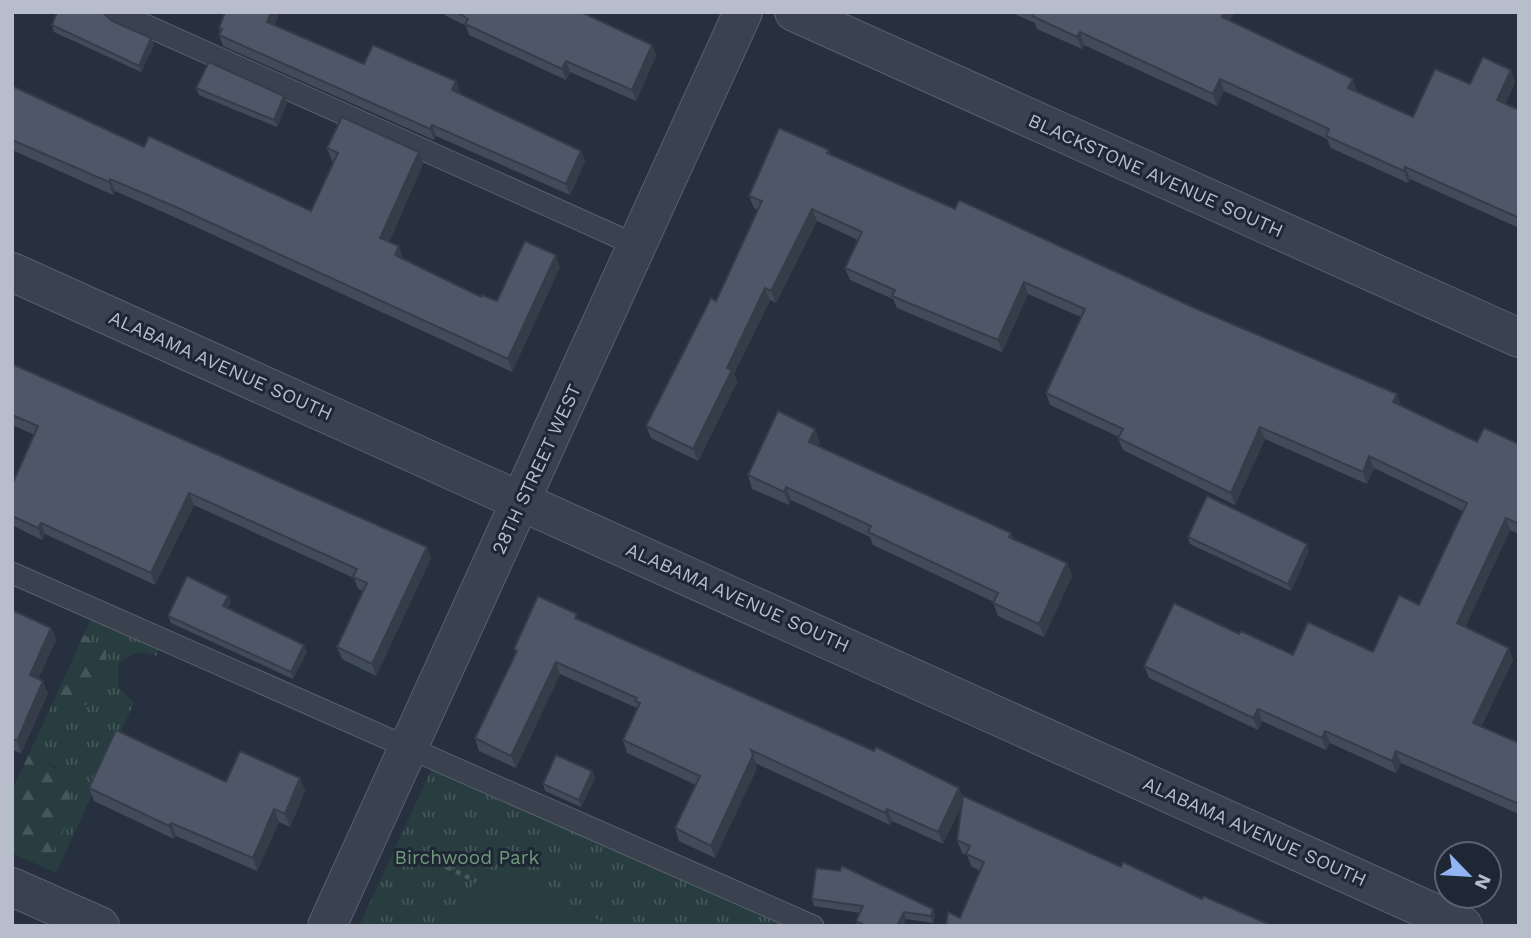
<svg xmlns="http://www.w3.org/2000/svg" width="1531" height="938" font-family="'Work Sans',sans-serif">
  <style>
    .grass { fill: url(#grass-tufts) }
    .forest { fill: url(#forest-firs) }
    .pitch { fill: #283d40 }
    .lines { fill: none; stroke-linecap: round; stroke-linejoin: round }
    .service-casing { stroke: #58606d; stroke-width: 23 }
    .minor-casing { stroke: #58606d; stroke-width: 40 }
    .path { stroke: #46595d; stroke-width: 4.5; stroke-dasharray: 5 5; stroke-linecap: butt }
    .service { stroke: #3a424f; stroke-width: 21 }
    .minor { stroke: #3a424f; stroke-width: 38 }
    .wall { fill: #424b59 }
    .shaded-wall { fill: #363d49 }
    .building { fill: #4d5768; stroke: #363d49; stroke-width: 2 }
    .labels { text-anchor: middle; stroke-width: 6; stroke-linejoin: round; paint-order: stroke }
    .street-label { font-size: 19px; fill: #b7bdca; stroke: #1f2734 }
    .park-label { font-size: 19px; fill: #6f997a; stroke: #1f2734 }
  </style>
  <defs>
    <pattern id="grass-tufts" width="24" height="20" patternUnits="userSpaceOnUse" patternTransform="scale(1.75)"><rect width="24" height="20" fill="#283d40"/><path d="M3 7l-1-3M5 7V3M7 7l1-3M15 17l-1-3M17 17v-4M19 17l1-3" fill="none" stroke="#45575a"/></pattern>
    <pattern id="forest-firs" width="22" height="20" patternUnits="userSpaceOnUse" patternTransform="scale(1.75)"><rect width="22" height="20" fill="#283d40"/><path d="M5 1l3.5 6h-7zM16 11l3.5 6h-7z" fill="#45575a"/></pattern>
  </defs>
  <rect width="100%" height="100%" fill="#26303f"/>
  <g class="grass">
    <path d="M93,616L160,647L156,656C139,649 132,654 118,664V687L134,703L56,873L12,853V848L27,847L56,767L29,754L53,702L86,705L94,645L84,634Z"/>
    <path d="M433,766L790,926H359Z"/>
  </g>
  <g class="forest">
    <path d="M84,634L94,645L106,650C108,676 104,687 86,705L53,702Z"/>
    <path d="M29,754C85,775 76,815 49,858L35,859L27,847L12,848V790Z"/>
  </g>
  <path class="pitch" d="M483,866L612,926H455Z"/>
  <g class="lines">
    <defs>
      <g id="service">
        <path d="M116,12L638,246"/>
        <path d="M12,573L813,926"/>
      </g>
      <g id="minor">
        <path d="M794,12L1519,338"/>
        <path d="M12,272L1463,926"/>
        <path d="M12,887L100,926"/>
        <path d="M327,926L743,12"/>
      </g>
    </defs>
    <use href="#service" class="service-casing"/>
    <use href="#minor" class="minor-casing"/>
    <path class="path" d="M420,854L476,881"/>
    <use href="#service" class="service"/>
    <use href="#minor" class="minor"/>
  </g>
  <g class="wall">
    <path d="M225,12H280L274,25L364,64L456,81L460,92L459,94L581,151L585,161L570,195L436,136L434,140L223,46L219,35L220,32L219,28Z"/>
    <path d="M439,12H581L652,45L656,56L636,101L570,72L566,80L469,35L466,26Z"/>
    <path d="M1010,12H1234L1230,21L1357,92L1413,117L1470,84L1511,70L1515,82L1505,104L1519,110V228L1410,179L1408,183L1331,148L1327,139L1224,91L1217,106L1084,45L1082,49L1037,29L1035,23Z"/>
    <path d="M112,21L151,38L154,45L141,72L54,32L52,25Z"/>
    <path d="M12,86L144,147L311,211L334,162L332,161L327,148L423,164L389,242L403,259L481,297L497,301L560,267L512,372L181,220L115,191L113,195L12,150Z"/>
    <path d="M196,88L287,103L277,127L199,95Z"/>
    <path d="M829,150L830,155L1401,406L1477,442L1519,444V534L1510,530L1465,627L1513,660L1481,727L1519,743V814L1401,763L1396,773L1330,743L1326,750L1262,721L1258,730L1149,678L1144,666L1239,634L1293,655L1373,652L1419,605L1463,511L1374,468L1367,484L1265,439L1235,505L1123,450L1118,438L1119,437L1050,405L1046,393L1081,317L1028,294L1002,352L897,308L893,299L850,280L845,268L858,240L817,221L776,303L770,300L734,374L737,382L698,461L651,438L646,426L716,301L758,210L754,208L749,196Z"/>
    <path d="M12,364L431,558L376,676L342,659L337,647L363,591L358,589L354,578L194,505L155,585L45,534L42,540L12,525V485L35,435L12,425Z"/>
    <path d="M820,442L818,446L1011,533L1013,538L1067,563L1072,576L1044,637L998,616L993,603L994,602L873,545L870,537L791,500L789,505L752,489L748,475Z"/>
    <path d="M1188,537L1309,551L1291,591L1190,544Z"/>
    <path d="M228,596L231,602L228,608L307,652L293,679L171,623L168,616Z"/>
    <path d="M12,610L51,628L56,640L38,679L48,693L21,753L12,750Z"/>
    <path d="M579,620L959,788L963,799L1121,867L1273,926L960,918L980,871L971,866L967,855L962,853L957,840L962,803L943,844L892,821L890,825L755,763L757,768L715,858L679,841L675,828L696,785L627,753L623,740L637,708L560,674L516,768L479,751L475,738L516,654L514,649Z"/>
    <path d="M300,778L305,791L290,827L279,822L257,871L176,836L174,839L94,801L89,788Z"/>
    <path d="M595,778L581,807L545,791L543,784Z"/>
    <path d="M812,899L933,909L935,916L933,923L906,919L903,926H858L856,921L860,913L814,906Z"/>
  </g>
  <g class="shaded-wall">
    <path d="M271,12H280L271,33L267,22Z"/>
    <path d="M1224,12H1234L1227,30L1222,17Z"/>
    <path d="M1080,32L1084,45L1082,49L1077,37Z"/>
    <path d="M151,38L154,45L141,72L139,66Z"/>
    <path d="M652,45L656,56L636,101L632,90Z"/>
    <path d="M566,61L570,72L566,80L562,69Z"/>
    <path d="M1511,70L1515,82L1501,112L1497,100Z"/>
    <path d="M1220,79L1224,91L1217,106L1213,94Z"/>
    <path d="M1353,79L1357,91L1353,100L1348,88Z"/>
    <path d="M456,81L460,92L456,101L452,90Z"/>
    <path d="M284,96L287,103L277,127L274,120Z"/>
    <path d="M432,125L436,136L434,140L430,129Z"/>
    <path d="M581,151L585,161L570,195L566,184Z"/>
    <path d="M419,152L423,164L385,251L380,238Z"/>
    <path d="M1405,167L1410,179L1408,183L1404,171Z"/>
    <path d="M110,179L115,191L113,195L109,182Z"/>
    <path d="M812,209L817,221L776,303L771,291Z"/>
    <path d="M399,246L404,259L400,268L395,255Z"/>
    <path d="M556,255L560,267L512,372L508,359Z"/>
    <path d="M1024,282L1028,294L1002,352L998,340Z"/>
    <path d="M765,288L770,300L734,374L737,382L698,461L693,449L727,368Z"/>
    <path d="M1397,394L1401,406L1393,402Z"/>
    <path d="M1260,427L1265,439L1235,505L1231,493Z"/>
    <path d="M815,429L820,442L814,455L809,442Z"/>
    <path d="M1369,456L1374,468L1367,484L1363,472Z"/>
    <path d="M786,487L791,500L789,505L784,492Z"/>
    <path d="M189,493L194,505L155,585L151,573Z"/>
    <path d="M1506,518L1510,530L1461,635L1457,623Z"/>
    <path d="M41,523L45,534L42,540L38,528Z"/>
    <path d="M1307,544L1309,551L1291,591L1288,584Z"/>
    <path d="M427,547L431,558L376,676L372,664Z"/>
    <path d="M1067,563L1072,576L1044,637L1039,624Z"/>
    <path d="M228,596L231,602L226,613L223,606Z"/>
    <path d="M51,628L56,640L35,687L30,675Z"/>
    <path d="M304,645L307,652L293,679L291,672Z"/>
    <path d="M1509,648L1513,660L1477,735L1473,723Z"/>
    <path d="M556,662L560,674L516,768L511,756Z"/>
    <path d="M43,681L48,693L21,753L17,741Z"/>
    <path d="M1258,709L1262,721L1258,730L1253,718Z"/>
    <path d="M1325,731L1330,743L1326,750L1322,738Z"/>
    <path d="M1396,751L1401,763L1396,773L1392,761Z"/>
    <path d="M753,755L757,768L715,858L711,846Z"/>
    <path d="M592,771L595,778L581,807L579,800Z"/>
    <path d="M300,778L305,791L290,827L285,814Z"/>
    <path d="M959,788L964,801L943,844L938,832Z"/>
    <path d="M274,809L279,822L257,871L253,858Z"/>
    <path d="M887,809L892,821L890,825L885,813Z"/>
    <path d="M171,823L176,836L174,839L169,826Z"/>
    <path d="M933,909L935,916L933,923L931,916Z"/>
    <path d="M904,912L906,919L903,926H897Z"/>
  </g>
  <g class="building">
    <path d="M57,12H102L112,21L151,38L139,66L52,25Z"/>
    <path d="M225,12H271L267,22L364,64L373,45L456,81L452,90L581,151L566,184L432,125L430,129L219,35L222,29L219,28Z"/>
    <path d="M457,12H581L652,45L632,90L566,61L562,69L465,24L468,19Z"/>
    <path d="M1032,12H1224L1222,17L1353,79L1348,88L1413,117L1435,69L1470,84L1483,57L1511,70L1497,100L1519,110V218L1405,167L1404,171L1326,136L1329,129L1220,79L1213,94L1080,32L1077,37L1032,16L1034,13Z"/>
    <path d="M209,62L284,96L274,120L196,88Z"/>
    <path d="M12,86L144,147L149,136L311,211L338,153L327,148L342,117L419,152L380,238L399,246L395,255L481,297L482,295L497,301L525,241L556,255L508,359L176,207L110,179L109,182L12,140Z"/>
    <path d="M779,128L829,150L827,153L955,209L959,200L1197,309L1397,394L1393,402L1477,442L1484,428L1519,444V524L1506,518L1457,623L1509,648L1473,723L1519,743V804L1396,751L1392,761L1325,731L1322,738L1258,709L1253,718L1144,666L1174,603L1239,634L1241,631L1293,655L1308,622L1373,652L1399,595L1419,605L1467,503L1369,456L1363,472L1260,427L1231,493L1118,438L1123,429L1046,393L1085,309L1024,282L998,340L892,296L895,290L845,268L862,232L812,209L771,291L765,288L727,368L732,370L693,449L646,426L711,298L716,301L762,201L749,196Z"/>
    <path d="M12,364L427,547L372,664L337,647L367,583L353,577L357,569L189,493L151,573L41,523L38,528L12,516V485L38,426L12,415Z"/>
    <path d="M778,411L815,429L809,442L1011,533L1009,537L1067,563L1039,624L993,603L998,593L868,532L871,526L786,487L784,492L748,475Z"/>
    <path d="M1207,496L1307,544L1288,584L1188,537Z"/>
    <path d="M187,576L228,596L223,606L304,645L291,672L168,616Z"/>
    <path d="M538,596L577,614L575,618L874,751L876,747L959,788L938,832L887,809L885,813L751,750L753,755L711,846L675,828L700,776L623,740L640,703L635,701L637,698L556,662L511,756L475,738L517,651L514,649Z"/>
    <path d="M12,610L51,628L30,675L43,681L17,741L12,739Z"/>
    <path d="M116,730L226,782L240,751L300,778L285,814L274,809L253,858L171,823L169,826L89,788Z"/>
    <path d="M556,755L592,771L579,800L543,784Z"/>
    <path d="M963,796L1121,867L1123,862L1202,899L1203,896L1273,926H946L948,912L960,918L984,862L966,854L970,846L957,840Z"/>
    <path d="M842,866L933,909L931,916L904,912L897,926H866L856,921L863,906L812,899L816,868L840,871Z"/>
  </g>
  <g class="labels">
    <g class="street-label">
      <text transform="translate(1156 175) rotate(24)" y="7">BLACKSTONE AVENUE SOUTH</text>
      <text transform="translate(221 365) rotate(24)" y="7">ALABAMA AVENUE SOUTH</text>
      <text transform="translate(536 469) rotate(-65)" y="7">28TH STREET WEST</text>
      <text transform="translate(738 597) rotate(24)" y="7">ALABAMA AVENUE SOUTH</text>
      <text transform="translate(1255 831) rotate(24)" y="7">ALABAMA AVENUE SOUTH</text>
    </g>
    <g class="park-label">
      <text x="467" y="864">Birchwood Park</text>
    </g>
  </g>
  <rect width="1531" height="938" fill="none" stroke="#b7bdca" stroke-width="28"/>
  <g transform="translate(1468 875) rotate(115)"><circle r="33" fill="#1f2734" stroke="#5c6370" stroke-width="2"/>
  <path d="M0-5L12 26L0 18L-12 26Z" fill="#92b4f4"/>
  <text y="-10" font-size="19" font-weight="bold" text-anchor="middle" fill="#b7bdca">N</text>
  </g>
</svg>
